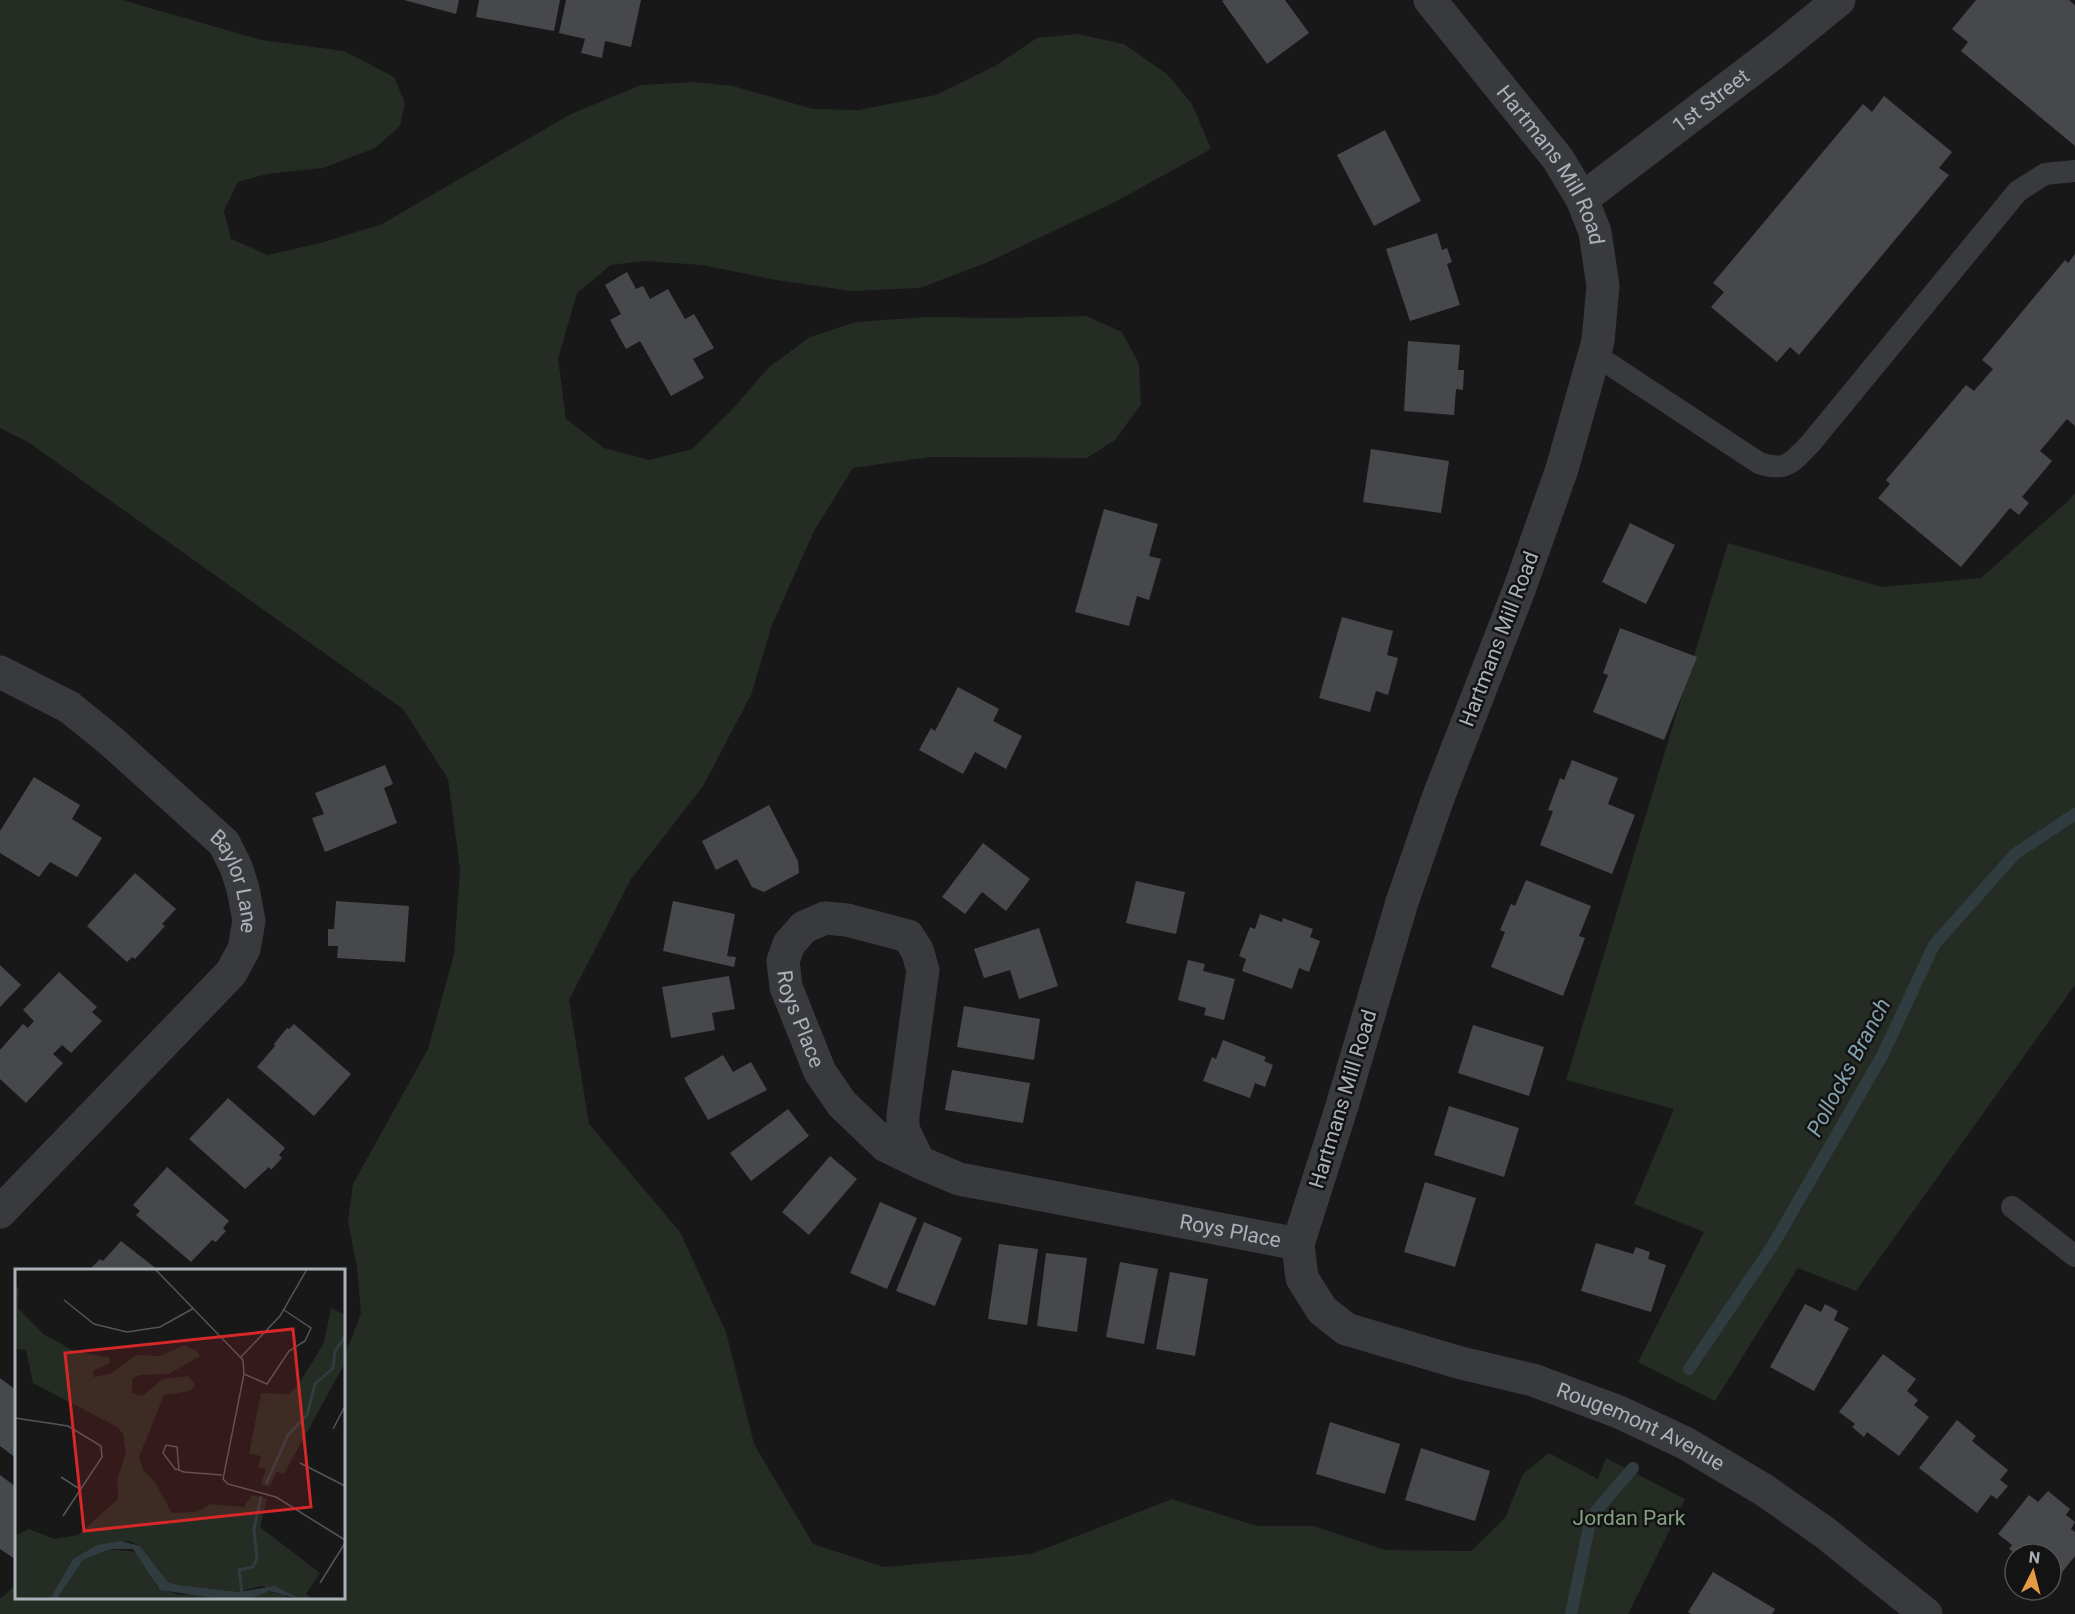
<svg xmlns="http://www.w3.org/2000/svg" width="2075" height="1614" font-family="Roboto,sans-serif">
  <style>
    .green { fill: #242c24 }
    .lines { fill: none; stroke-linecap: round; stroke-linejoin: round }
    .stream { stroke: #313c41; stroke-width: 12 }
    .building { fill: #47484c }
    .lane { stroke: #393a3e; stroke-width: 22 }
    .street { stroke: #393a3e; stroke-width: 33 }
    .labels { text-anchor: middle; stroke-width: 5; stroke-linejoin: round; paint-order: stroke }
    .street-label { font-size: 21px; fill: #abb1b8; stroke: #131314 }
    .park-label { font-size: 21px; fill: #85a283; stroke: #131314 }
    .water-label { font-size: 22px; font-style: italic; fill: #84a1b0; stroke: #131314 }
    .inset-river { fill: none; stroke: #313c41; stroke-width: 3 }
    .inset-road { fill: none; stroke: #535559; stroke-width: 1.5 }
    .view { fill: #d62828; fill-opacity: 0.15; stroke: #d62828; stroke-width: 3 }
    .inset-edge { fill: none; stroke: #abb1b8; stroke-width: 3 }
  </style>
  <rect width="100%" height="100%" fill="#181819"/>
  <g class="green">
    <path d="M0,0H122L261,40L344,51L394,77L405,103L400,126L375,148L323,168L267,174L238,182L224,211L231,239L268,255L320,243L382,224L571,114L641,85L695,82L733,86L813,109L858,110L936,95L995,66L1037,38L1077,34L1124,44L1167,74L1192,104L1211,149L1115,202L986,263L920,288L851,291L776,280L702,265L643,261L611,265L577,293L558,359L566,419L604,448L649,460L692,449L731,411L769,367L810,337L856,322L927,317L1001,318L1086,316L1122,332L1139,364L1141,404L1115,440L1087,458L930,457L853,468L814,531L772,625L751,695L703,786L631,879L569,1000L589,1124L680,1232L726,1332L754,1444L813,1544L884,1567L1031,1554L1172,1499L1257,1526H1314L1385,1550L1471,1551L1505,1518L1523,1474L1549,1453L1598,1479L1606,1458L1685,1499L1628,1614H0V1599L16,1585V1598H344V1357L361,1313L357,1267L348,1221L353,1184L428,1049L454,954L460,869L448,779L403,709L28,442L0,428Z"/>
    <path d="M2075,493V985L1856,1291L1798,1268L1715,1401L1638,1362L1704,1232L1634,1204L1674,1109L1566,1080L1728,543L1882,587L1981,578L2068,501Z"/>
  </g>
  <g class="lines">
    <g class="stream">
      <path d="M1689,1369L1773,1245L1882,1056L1934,945L2015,854L2075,814"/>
      <path d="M1571,1614L1591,1517L1633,1468"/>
    </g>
  </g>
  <g class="building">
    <path d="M404,0H459L456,14Z"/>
    <path d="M479,0H560L554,31L476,17Z"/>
    <path d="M566,0H641L631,47L605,41L602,58L581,53L585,39L559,33Z"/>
    <path d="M1224,0H1285L1309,33L1267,64L1222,1Z"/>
    <path d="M1976,0H2069L2075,5V146L1961,51L1968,42L1952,29Z"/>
    <path d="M1884,96L1952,152L1939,168L1949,175L1799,355L1790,347L1777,362L1711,307L1724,292L1713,283L1863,104L1872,112Z"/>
    <path d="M1385,130L1421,201L1374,226L1337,155Z"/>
    <path d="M1437,233L1442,250L1447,248L1452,262L1447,264L1460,305L1410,321L1386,249Z"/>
    <path d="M2075,254V426L2067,419L2040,451L2052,461L2022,497L2029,503L2019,515L2010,508L1961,567L1878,498L1890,484L1886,480L1966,385L1974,391L1993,369L1982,360L2065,260L2068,263Z"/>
    <path d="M627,272L636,289L643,286L650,299L668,289L685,319L694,314L714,348L693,359L704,378L671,396L640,341L626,349L610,320L621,314L605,285Z"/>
    <path d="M1408,341L1460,345L1458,370H1464L1463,390L1456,389L1454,415L1404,411Z"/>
    <path d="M1371,449L1449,461L1441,513L1363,502Z"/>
    <path d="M1104,509L1158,524L1149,556L1161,559L1149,600L1137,596L1129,626L1075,612Z"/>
    <path d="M1630,523L1675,545L1646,604L1602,582Z"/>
    <path d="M1342,617L1393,631L1387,655L1398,658L1388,695L1376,691L1370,712L1319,698Z"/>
    <path d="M1620,628L1697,657L1664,740L1593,712L1608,675L1603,673Z"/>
    <path d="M958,687L999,709L993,721L1022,736L1006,769L975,752L963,774L919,750L931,728L935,731Z"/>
    <path d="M1572,760L1618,778L1608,804L1635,815L1612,874L1540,845L1553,811L1548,810L1560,778L1564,780Z"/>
    <path d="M385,765L393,784L384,788L397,823L325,852L312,818L324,814L315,793Z"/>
    <path d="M34,777L80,805L72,819L102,838L77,877L50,862L39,877L0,853V831Z"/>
    <path d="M769,805L798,861L799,873L764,892L752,887L737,859L716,870L702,841Z"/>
    <path d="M983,843L1030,879L1006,911L982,892L965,914L942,897Z"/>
    <path d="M135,873L176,909L162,924L165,926L135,959L132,957L127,962L87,926Z"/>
    <path d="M1526,880L1591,906L1579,936L1585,938L1563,996L1491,967L1505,932L1500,930L1511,904L1515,906Z"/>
    <path d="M1136,881L1185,892L1176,934L1126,923Z"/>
    <path d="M336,901L409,906L405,962L337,958L338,946H328V929H334Z"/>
    <path d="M673,901L735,914L727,956L736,957L734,967L663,951Z"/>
    <path d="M1260,914L1282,922L1283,918L1313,929L1310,937L1320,941L1309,972L1299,968L1292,989L1242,971L1246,959L1239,956L1250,927L1255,929Z"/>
    <path d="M1039,928L1058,986L1019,999L1010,970L984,978L974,949Z"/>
    <path d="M1188,960L1205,964L1203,971L1235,979L1224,1020L1204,1015L1206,1008L1178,1000Z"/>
    <path d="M0,965L21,985L0,1007Z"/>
    <path d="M59,972L97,1007L92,1012L102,1021L71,1053L62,1045L53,1054L63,1063L26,1103L0,1079V1050L23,1024L28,1028L34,1021L23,1010Z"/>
    <path d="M729,976L735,1009L712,1013L715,1030L671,1038L662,987Z"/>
    <path d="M964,1006L1040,1019L1034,1060L957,1047Z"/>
    <path d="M294,1024L351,1074L314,1116L257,1067L275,1046L274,1044L287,1028L289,1029Z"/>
    <path d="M1473,1025L1544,1047L1529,1096L1458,1073Z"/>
    <path d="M1223,1040L1266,1057L1264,1061L1273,1065L1265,1087L1255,1083L1250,1098L1203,1081L1212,1057L1216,1059Z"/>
    <path d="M723,1055L733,1072L751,1062L767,1090L708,1120L684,1078Z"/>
    <path d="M952,1070L1030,1083L1023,1123L945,1110Z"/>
    <path d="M228,1098L285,1148L279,1155L282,1158L271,1170L269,1167L245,1189L189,1139Z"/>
    <path d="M1449,1106L1519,1128L1504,1177L1434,1155Z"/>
    <path d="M788,1109L809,1136L751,1181L730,1153Z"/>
    <path d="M830,1156L857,1179L809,1235L782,1212Z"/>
    <path d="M167,1167L229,1221L223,1228L226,1231L216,1242L212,1240L191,1262L136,1215L140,1211L133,1205Z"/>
    <path d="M1425,1182L1476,1198L1455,1267L1404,1252Z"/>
    <path d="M880,1202L917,1218L887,1289L850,1273Z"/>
    <path d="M924,1222L962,1238L935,1306L896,1291Z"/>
    <path d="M121,1241L158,1270H89L100,1259L103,1261Z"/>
    <path d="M1596,1243L1633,1254L1636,1247L1650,1252L1648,1259L1666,1265L1651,1312L1581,1291Z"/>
    <path d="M999,1244L1038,1249L1027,1325L988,1319Z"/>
    <path d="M1046,1253L1087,1258L1077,1332L1037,1326Z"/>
    <path d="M1120,1262L1158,1269L1144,1344L1106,1337Z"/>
    <path d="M1170,1272L1208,1279L1195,1356L1156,1349Z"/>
    <path d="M1805,1304L1821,1312L1825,1304L1838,1311L1834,1320L1849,1328L1814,1391L1770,1367Z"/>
    <path d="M1883,1354L1916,1379L1907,1391L1918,1400L1914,1405L1929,1417L1899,1456L1867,1432L1864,1437L1852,1427L1855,1424L1839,1412Z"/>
    <path d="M0,1378L16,1390V1458L0,1446Z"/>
    <path d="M1957,1420L1976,1436L1972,1441L2008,1470L2000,1480L2008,1486L1997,1499L1991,1495L1977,1513L1919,1468Z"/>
    <path d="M1330,1422L1400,1444L1385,1494L1316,1474Z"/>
    <path d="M1421,1448L1490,1471L1475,1521L1405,1500Z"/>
    <path d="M0,1475L16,1487L15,1559L0,1549Z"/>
    <path d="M2048,1491L2070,1509L2066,1515L2075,1522L2071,1529L2075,1532V1556L2056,1580L2051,1575V1554H2015L2009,1549L2012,1545L1998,1534L2029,1495L2038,1502Z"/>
    <path d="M1713,1572L1775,1609L1772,1614H1691L1688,1612Z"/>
  </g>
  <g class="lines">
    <g class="lane">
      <path d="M1594,354L1759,463C1787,472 1791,463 1810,444L2018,191L2045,174L2075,171"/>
      <path d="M2012,1207L2075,1256"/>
    </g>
    <g class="street">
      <path id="s1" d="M1430,0L1558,159L1582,199L1595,232L1603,286L1598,341L1562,469L1519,590L1438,798L1402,902L1342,1106L1298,1244L1302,1278L1322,1310L1346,1329L1461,1363L1533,1380L1619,1412L1685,1443L1764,1490L1824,1532L1926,1614"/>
      <path id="s2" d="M1582,199L1775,52L1839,0"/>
      <path id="s3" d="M0,672L69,707L111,741L224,843L236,867L243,889L249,921L244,949L231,973L0,1212"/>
      <path id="s4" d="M919,1162L903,1129V1115L923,970L917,950L908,936L847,920L825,918L804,927L789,944L783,961L786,987L820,1072L842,1104L886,1146L919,1162L959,1179L1298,1244"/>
    </g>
  </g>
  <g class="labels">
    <g class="street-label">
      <text dy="7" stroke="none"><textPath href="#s2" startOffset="162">1st Street</textPath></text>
      <text dy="7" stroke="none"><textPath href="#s1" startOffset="206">Hartmans Mill Road</textPath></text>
      <text transform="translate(1499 639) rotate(-69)" y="7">Hartmans Mill Road</text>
      <text dy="7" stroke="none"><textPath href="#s3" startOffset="324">Baylor Lane</textPath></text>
      <text dy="7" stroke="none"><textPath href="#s4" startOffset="444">Roys Place</textPath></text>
      <text transform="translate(1343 1099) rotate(-73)" y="7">Hartmans Mill Road</text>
      <text dy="7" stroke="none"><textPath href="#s4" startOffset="957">Roys Place</textPath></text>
      <text dy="7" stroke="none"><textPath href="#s1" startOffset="1762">Rougemont Avenue</textPath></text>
    </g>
    <g class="park-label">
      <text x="1629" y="1525">Jordan Park</text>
    </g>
    <g class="water-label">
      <text transform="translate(1848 1067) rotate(-62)" y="8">Pollocks Branch</text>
    </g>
  </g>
  <g transform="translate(15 1269)">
    <rect width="330" height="330" fill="#181819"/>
    <path d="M0,15L4,20L3,39L28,65L61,83L94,88L95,94L78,102V108L95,105L121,86L145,87L169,76L182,82L185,87L154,105L124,106L117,110V124L127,127L148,110L173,107L180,116L175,122L149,126L124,188L128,201L139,212L157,244L181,243L196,235L229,238L237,226L252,230L245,258L305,304L291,325L298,330H284L246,317L224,323L163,316L153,313L125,277L114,272L82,276L58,290L36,328L0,330V267L14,260L40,270L63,266L103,230L102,210L111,184L108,165L102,158L18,114L11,81L0,80ZM316,39L330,46V94L269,205L262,203L254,218L246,215L251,200L243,198L246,187L234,185L246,124L274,125L283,116L309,74ZM96,280L123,283L143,319L165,326L184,324L206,330H42L68,291ZM250,322L269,326L275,330H234Z" fill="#242c24"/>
    <path d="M106,272L125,277L153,313L163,316L224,323L260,317L284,330L254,322L234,330H206L145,321L118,280H96L68,291L42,330H17L36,328L58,290L82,276Z" fill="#313c41"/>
    <path class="inset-river" d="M251,215L273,166L292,146L300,115L318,99L320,82L330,67M227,324L224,301L238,298L242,289L239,260L246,227"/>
    <path class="inset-road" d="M140,0L228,91L229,105L208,210L213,215L261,228L330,271M49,31L79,55L112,63L145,58L179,39M226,88L265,47L292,0M229,105L252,115L274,82L290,72L296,59L269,41M0,149L53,157L86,177L87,188L48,247M318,160L330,137M285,194L330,217M164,201L162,178L151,176L148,184L160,200L164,201L169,203L207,206M46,208L63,219M305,314L330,274"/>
    <path class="view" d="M278,60L296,238L69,262L50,84Z"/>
    <rect width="330" height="330" class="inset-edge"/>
  </g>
  <g transform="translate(2033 1572) rotate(6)"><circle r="28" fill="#131314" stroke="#505256" stroke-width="1.5"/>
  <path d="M0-4.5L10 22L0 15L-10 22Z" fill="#e59a44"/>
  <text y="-9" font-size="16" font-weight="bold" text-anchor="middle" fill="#abb1b8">N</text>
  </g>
</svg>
